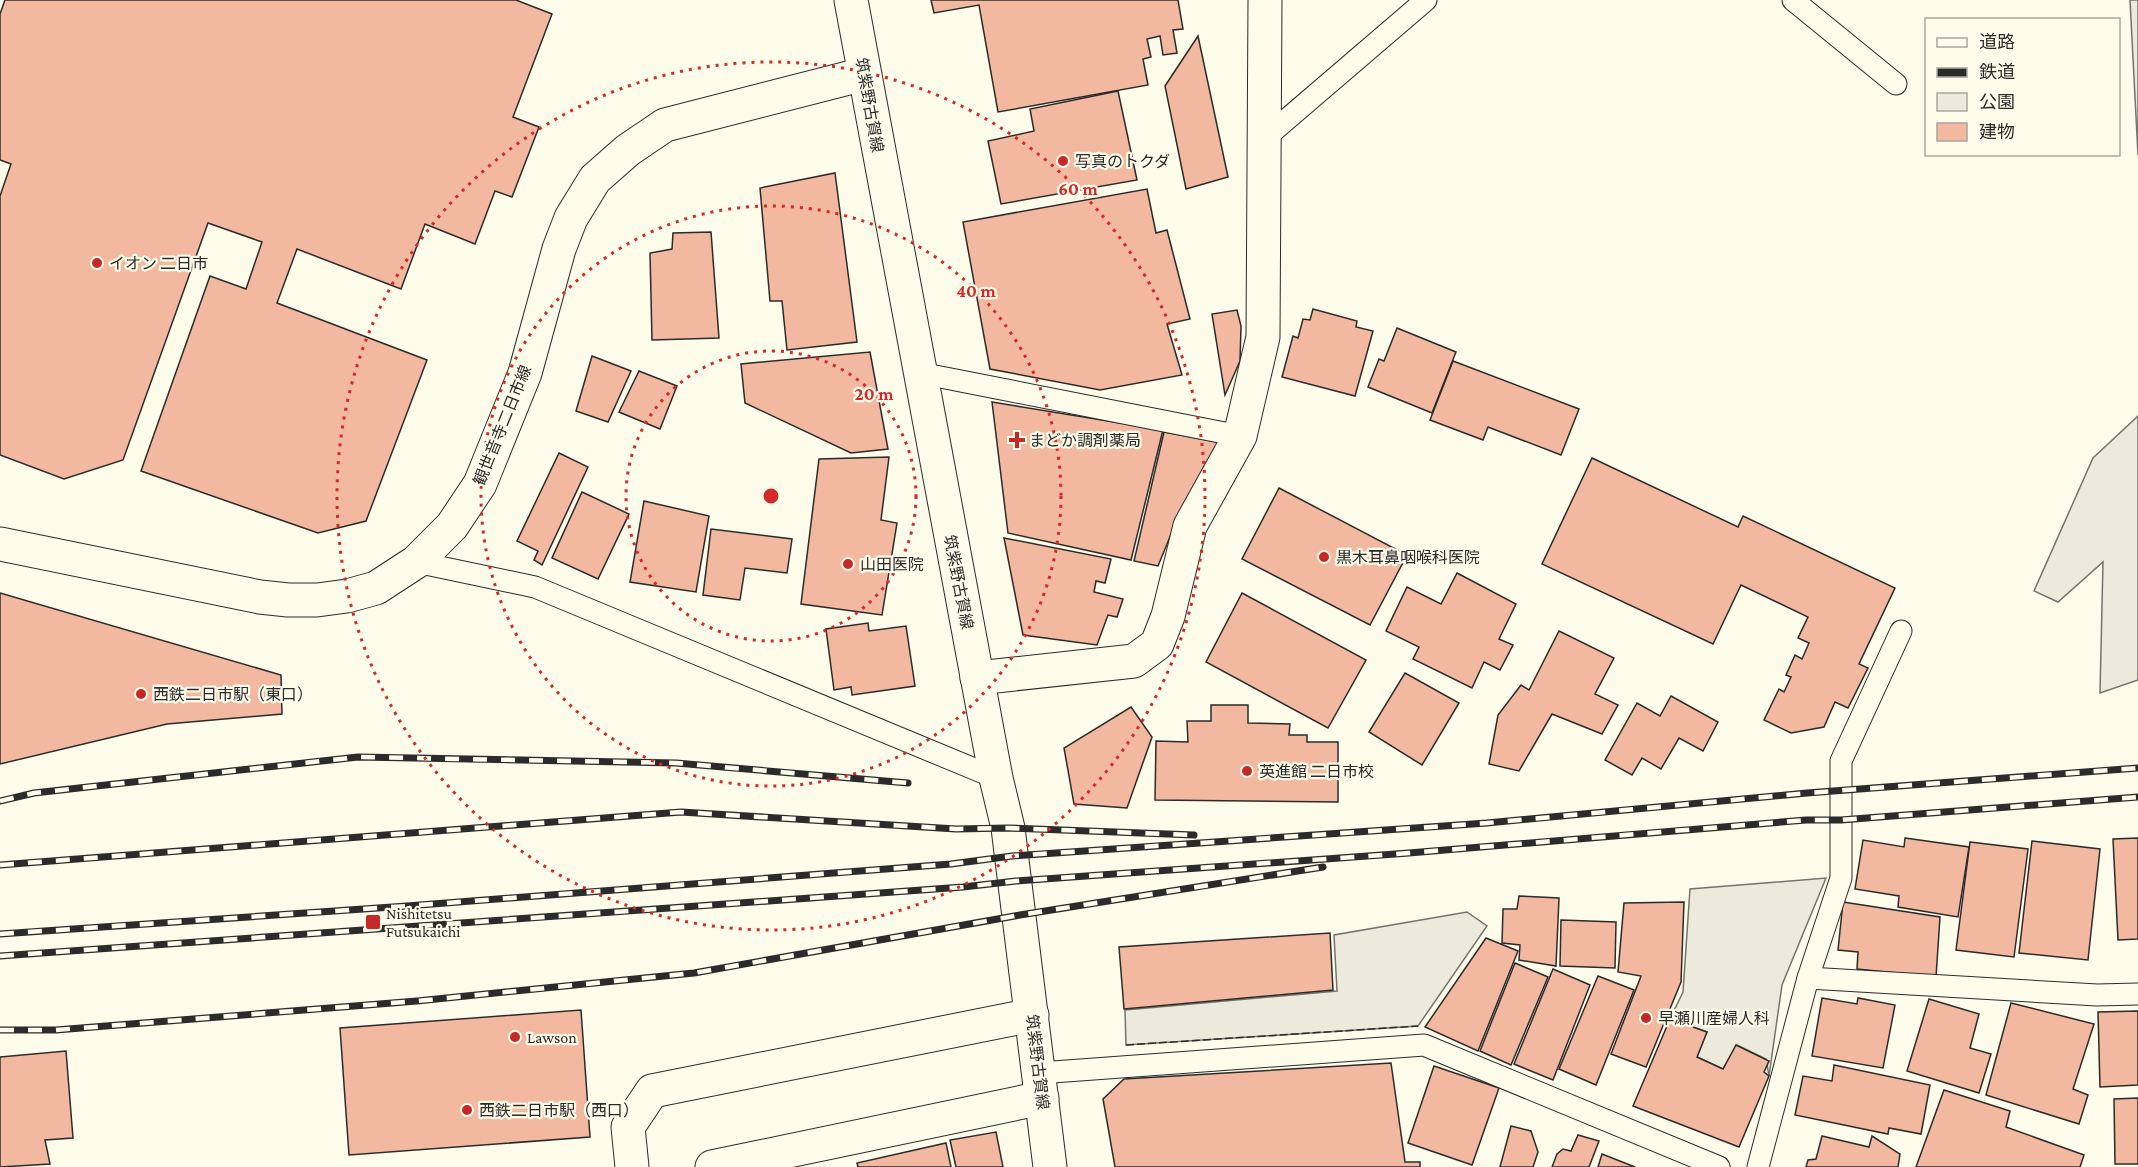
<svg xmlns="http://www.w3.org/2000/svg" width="2138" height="1167" font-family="'Crimson Pro','Noto Sans JP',serif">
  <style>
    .green { fill: #ecebdb; stroke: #74746e; stroke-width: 1.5 }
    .parking { fill: #eceadb; stroke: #74746e; stroke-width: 1.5 }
    .building { fill: #f2b8a0; stroke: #2b2b2b; stroke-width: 1.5 }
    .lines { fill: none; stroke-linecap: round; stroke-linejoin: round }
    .service-casing { stroke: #2b2b2b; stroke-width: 23 }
    .minor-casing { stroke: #2b2b2b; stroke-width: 35 }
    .secondary-casing { stroke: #2b2b2b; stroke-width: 35 }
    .primary-casing { stroke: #2b2b2b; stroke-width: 35 }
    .service { stroke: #fdfbea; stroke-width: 21 }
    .minor { stroke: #fdfbea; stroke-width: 33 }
    .secondary { stroke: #fdfbea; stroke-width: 33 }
    .primary { stroke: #fdfbea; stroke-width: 33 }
    .rail-casing { stroke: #2b2b2b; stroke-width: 7 }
    .rail { stroke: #fdfbea; stroke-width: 4.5; stroke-dasharray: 14; stroke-linecap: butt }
    .fence { stroke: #2b2b2b; stroke-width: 1.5; stroke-dasharray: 8 3; stroke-linecap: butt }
    .ring { fill: none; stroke: #d62828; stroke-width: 3; stroke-dasharray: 3 6 }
    .poi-dot { fill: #c62828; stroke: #fdfbea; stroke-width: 2 }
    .labels { text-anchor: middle; stroke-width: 4.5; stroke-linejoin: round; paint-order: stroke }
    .street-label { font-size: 16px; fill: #2b2b2b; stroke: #fdfbea }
    .poi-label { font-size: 16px; fill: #2b2b2b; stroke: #fdfbea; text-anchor: start }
    .centre { fill: #d62828; stroke: #fdfbea; stroke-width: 3 }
    .ring-label { font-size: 18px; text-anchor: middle; font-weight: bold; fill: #d62828; stroke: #fdfbea; stroke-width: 4.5; stroke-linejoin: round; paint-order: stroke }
  </style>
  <rect width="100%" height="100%" fill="#fdfbea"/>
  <g class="green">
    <path d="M2130,0H2138V155Z"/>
    <path d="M2138,416V680L2100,693L2103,562L2058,602L2034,591L2093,458Z"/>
  </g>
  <g class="parking">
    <path d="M1826,878L1782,985L1769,1076L1766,1059L1737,1045L1723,1069L1697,1057L1707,1032L1670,1019L1683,992L1690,889Z"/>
    <path d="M1467,912L1487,926L1418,1026L1126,1045L1125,1010L1337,991L1334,935Z"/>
  </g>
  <g class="building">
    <path d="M5,0H516L552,14L513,117L539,127L512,197L495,191L475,244L425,224L401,289L297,249L277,303L427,360L366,521L318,533L141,471L210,276L246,289L262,242L208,223L123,460L64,479L0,455V196L11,164L0,160V14Z"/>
    <path d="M931,0H1178L1183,29L1173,30L1177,53L1163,55L1160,36L1147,39L1151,57L1143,59L1148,85L998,112L979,5L934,13Z"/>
    <path d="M1198,36L1228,177L1186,189L1165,86Z"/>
    <path d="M1118,91L1137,180L1001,204L988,141L1034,131L1030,109Z"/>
    <path d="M835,173L857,342L787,350L782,301H770L760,188Z"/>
    <path d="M1147,189L1156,233L1167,230L1190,319L1167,324L1182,375L1100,390L990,369L963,222Z"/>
    <path d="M711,232L719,338L652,340L650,253L672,249L673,233Z"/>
    <path d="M1313,309L1357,321L1356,327L1373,331L1355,396L1282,377L1293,336L1298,338L1303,319L1310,320Z"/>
    <path d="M1237,310L1241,326L1240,361L1225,395L1212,314Z"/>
    <path d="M1397,328L1456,352L1432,413L1368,387L1379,359L1384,361Z"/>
    <path d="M870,352L888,449L851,453L745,403L741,364Z"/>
    <path d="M592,356L631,371L608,422L576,411Z"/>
    <path d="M1453,361L1579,409L1561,455L1488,427L1483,440L1430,420Z"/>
    <path d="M639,371L677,386L660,429L619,412Z"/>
    <path d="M992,402L1163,430L1131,560L1008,533Z"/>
    <path d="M1164,432L1223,443L1176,522L1158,566L1134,561Z"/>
    <path d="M559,453L588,467L542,565L534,560L538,551L517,541Z"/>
    <path d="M889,457L881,520L897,523L882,615L801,604L819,459Z"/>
    <path d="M1592,458L1738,527L1743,516L1895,588L1859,664L1868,668L1848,708L1835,702L1824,727L1791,733L1764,720L1779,689L1784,692L1791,677L1786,675L1795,655L1802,659L1809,643L1798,638L1808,617L1741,585L1713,644L1542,564Z"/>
    <path d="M1279,488L1407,555L1370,625L1242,559Z"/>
    <path d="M582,492L629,514L598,579L552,558Z"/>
    <path d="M644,501L709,516L696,592L630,582Z"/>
    <path d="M711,529L792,539L787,573L745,568L740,600L703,595Z"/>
    <path d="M1004,538L1111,559L1105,583L1096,581L1094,592L1123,599L1117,617L1108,615L1097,645L1023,635Z"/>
    <path d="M1457,573L1516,604L1499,639L1513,645L1500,670L1484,662L1472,688L1413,659L1419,647L1386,631L1407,587L1441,604Z"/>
    <path d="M0,593L281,675L282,714L167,724L0,764Z"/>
    <path d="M1242,593L1366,660L1328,728L1206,662Z"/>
    <path d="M868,623L869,631L906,626L915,686L852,695L851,687L834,690L826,629Z"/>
    <path d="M1559,631L1614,658L1595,694L1618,705L1602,734L1552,714L1519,771L1489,764L1498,715L1521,685L1529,690Z"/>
    <path d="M1405,673L1459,703L1422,765L1369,732Z"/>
    <path d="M1671,696L1718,722L1703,751L1679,738L1661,769L1642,758L1632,775L1605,760L1637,703L1660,716Z"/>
    <path d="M1211,705H1248V723L1290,724L1289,735H1307V742H1338V802L1155,800L1156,741L1188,742L1187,721H1211Z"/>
    <path d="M1131,707L1152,737L1127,808L1074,804L1064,748Z"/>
    <path d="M1905,838L1969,847L1958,917L1898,907L1899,896L1855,889L1863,840L1904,847Z"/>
    <path d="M2138,838V939L2118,940L2113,839Z"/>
    <path d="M2032,841L2100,849L2088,960L2019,953Z"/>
    <path d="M1970,842L2028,849L2014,957L1956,950Z"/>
    <path d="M1519,896L1559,898L1556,966L1519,960L1520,945L1502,943L1503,909H1517Z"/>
    <path d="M1684,902L1681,982L1646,1067L1611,1054L1641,976L1618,972L1624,903Z"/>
    <path d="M1843,902L1940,917L1936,977L1857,969L1858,952L1838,950Z"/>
    <path d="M1561,920L1616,922L1615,968L1560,966Z"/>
    <path d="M1330,933L1333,990L1124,1009L1119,947Z"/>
    <path d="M1486,938L1518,951L1478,1051L1425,1027Z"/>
    <path d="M1515,963L1548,977L1511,1065L1480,1051Z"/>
    <path d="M1553,969L1590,985L1553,1080L1514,1064Z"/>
    <path d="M1598,976L1634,990L1596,1085L1559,1069Z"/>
    <path d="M1822,998L1857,1004L1858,998L1895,1005L1883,1068L1812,1056Z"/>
    <path d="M1929,999L1979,1014L1970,1048L1991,1054L1979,1093L1907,1071Z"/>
    <path d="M2011,1003L2094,1024L2073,1089L2088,1095L2079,1124L1986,1095Z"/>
    <path d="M581,1010L590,1137L349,1155L340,1028Z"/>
    <path d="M2138,1011V1085L2100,1087L2098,1012Z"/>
    <path d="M1670,1019L1707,1032L1697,1057L1723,1069L1736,1045L1769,1061L1764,1072L1769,1076L1739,1147L1633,1106Z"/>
    <path d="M66,1051L73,1138L45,1140L50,1164L0,1167V1057Z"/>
    <path d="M1391,1063L1405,1162H1420V1167H1115L1103,1099L1124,1079Z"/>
    <path d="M1834,1065L1930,1085L1921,1134L1889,1128L1888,1134L1795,1115L1803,1076L1832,1081Z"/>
    <path d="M1434,1066L1499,1088L1472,1165L1408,1143Z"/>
    <path d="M1944,1090L2010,1111L2006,1127L2084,1155L2080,1167H1916Z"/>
    <path d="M2138,1098V1164H2115L2114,1099Z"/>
    <path d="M1511,1126L1531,1131L1538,1152L1533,1167H1500Z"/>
    <path d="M996,1132L1003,1167H956L950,1140Z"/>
    <path d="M1578,1135L1599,1141L1589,1167H1552L1557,1154L1563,1149L1571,1151Z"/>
    <path d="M1822,1136L1869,1147L1872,1136L1900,1154L1898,1167H1806L1808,1160L1816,1159Z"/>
    <path d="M946,1143L951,1167H858L857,1163Z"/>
    <path d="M1602,1154L1635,1167H1598Z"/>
  </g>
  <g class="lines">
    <defs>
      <g id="service">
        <path d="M1793,0L1896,84"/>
        <path d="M1265,138L1426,0"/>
        <path d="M920,373L1240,436"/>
        <path d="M416,562L535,587L996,778"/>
        <path d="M1808,978L2097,995L2138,994"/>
        <path d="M1039,1073L1424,1045L1719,1167"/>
        <path d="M1758,1167L1808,978L1841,878V761L1901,631"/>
      </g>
      <g id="minor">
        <path d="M977,678L1134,661L1157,644L1168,616L1190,526L1240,436L1263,337L1265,0"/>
        <path d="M632,1167L628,1127L652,1091L1032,1015"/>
        <path d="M712,1167L1042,1098"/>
      </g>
      <path id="secondary" d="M0,544L260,597L288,600H317L347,596L376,588L416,562L452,526L480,484L525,373L559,249L571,218L595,179L628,150L665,125L864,74"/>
      <path id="primary" d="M851,0L996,778L1008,828L1050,1167"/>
    </defs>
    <use href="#service" class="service-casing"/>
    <use href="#minor" class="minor-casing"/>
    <use href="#secondary" class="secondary-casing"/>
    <use href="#primary" class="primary-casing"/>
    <use href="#service" class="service"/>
    <use href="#minor" class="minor"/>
    <use href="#secondary" class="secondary"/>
    <use href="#primary" class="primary"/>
    <defs>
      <g id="rail">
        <path d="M0,801L34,793L358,757L676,763L908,783"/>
        <path d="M0,865L681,812L956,829L1008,828L1194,835"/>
        <path d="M0,934L407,906L951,864L1012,856L1487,823L1807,793L2138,768"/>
        <path d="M0,956L963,887L1016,881L1409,853L1806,820H1841L2138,797"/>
        <path d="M0,1030H56L417,1001L694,973L1020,915L1323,867"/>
      </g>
    </defs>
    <use href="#rail" class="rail-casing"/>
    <use href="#rail" class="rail"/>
    <path class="fence" d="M1126,1045L1418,1026"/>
  </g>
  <g class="ring">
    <circle cx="771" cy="496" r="145"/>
    <circle cx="771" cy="496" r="290"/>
    <circle cx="771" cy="496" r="434"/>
  </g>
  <g class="poi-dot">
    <circle cx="1063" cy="161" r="6"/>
    <circle cx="97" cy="263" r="6"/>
    <path d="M1014 431h6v6h6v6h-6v6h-6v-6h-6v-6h6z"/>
    <circle cx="1324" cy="557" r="6"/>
    <circle cx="848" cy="564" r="6"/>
    <circle cx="141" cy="694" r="6"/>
    <circle cx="1247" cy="771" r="6"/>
    <rect x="365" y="914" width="16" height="16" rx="3"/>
    <circle cx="1646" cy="1018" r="6"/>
    <circle cx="515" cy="1037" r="6"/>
    <circle cx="467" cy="1110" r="6"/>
  </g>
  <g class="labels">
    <g class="street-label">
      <text transform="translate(870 105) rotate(80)" y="6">筑紫野古賀線</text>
      <text transform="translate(502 425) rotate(-68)" y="6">観世音寺二日市線</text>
      <text transform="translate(959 582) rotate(79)" y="6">筑紫野古賀線</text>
      <text transform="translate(1038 1062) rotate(83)" y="6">筑紫野古賀線</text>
    </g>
    <g class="poi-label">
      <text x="1075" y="167">写真のトクダ</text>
      <text x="109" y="269">イオン 二日市</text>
      <text x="1029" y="446">まどか調剤薬局</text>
      <text x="1336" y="563">黒木耳鼻咽喉科医院</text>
      <text x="860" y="570">山田医院</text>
      <text x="153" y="700">西鉄二日市駅（東口）</text>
      <text x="1259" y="777">英進館 二日市校</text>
      <text x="386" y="919">Nishitetsu<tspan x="386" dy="18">Futsukaichi</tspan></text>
      <text x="1658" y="1024">早瀬川産婦人科</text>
      <text x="527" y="1043">Lawson</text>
      <text x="479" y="1116">西鉄二日市駅（西口）</text>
    </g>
  </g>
  <circle cx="771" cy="496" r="9" class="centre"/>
  <g class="ring-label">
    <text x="1078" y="195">60 m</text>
    <text x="976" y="297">40 m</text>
    <text x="874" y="400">20 m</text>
  </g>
  <rect x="1925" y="18" width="195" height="138" fill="#fdfbea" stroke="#a9a89e" stroke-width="1.5"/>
  <rect x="1937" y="38" width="30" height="9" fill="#fdfbea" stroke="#a9a89e" stroke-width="1.5"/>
  <text x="1979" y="48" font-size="18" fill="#2b2b2b">道路</text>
  <rect x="1937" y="68" width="30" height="9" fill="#2b2b2b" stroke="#a9a89e" stroke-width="1.5"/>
  <text x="1979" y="78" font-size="18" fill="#2b2b2b">鉄道</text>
  <rect x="1937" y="93" width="30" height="18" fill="#ecebdb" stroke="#a9a89e" stroke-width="1.5"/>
  <text x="1979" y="108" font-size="18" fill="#2b2b2b">公園</text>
  <rect x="1937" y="123" width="30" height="18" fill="#f2b8a0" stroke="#a9a89e" stroke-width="1.5"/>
  <text x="1979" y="138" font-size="18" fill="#2b2b2b">建物</text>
</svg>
